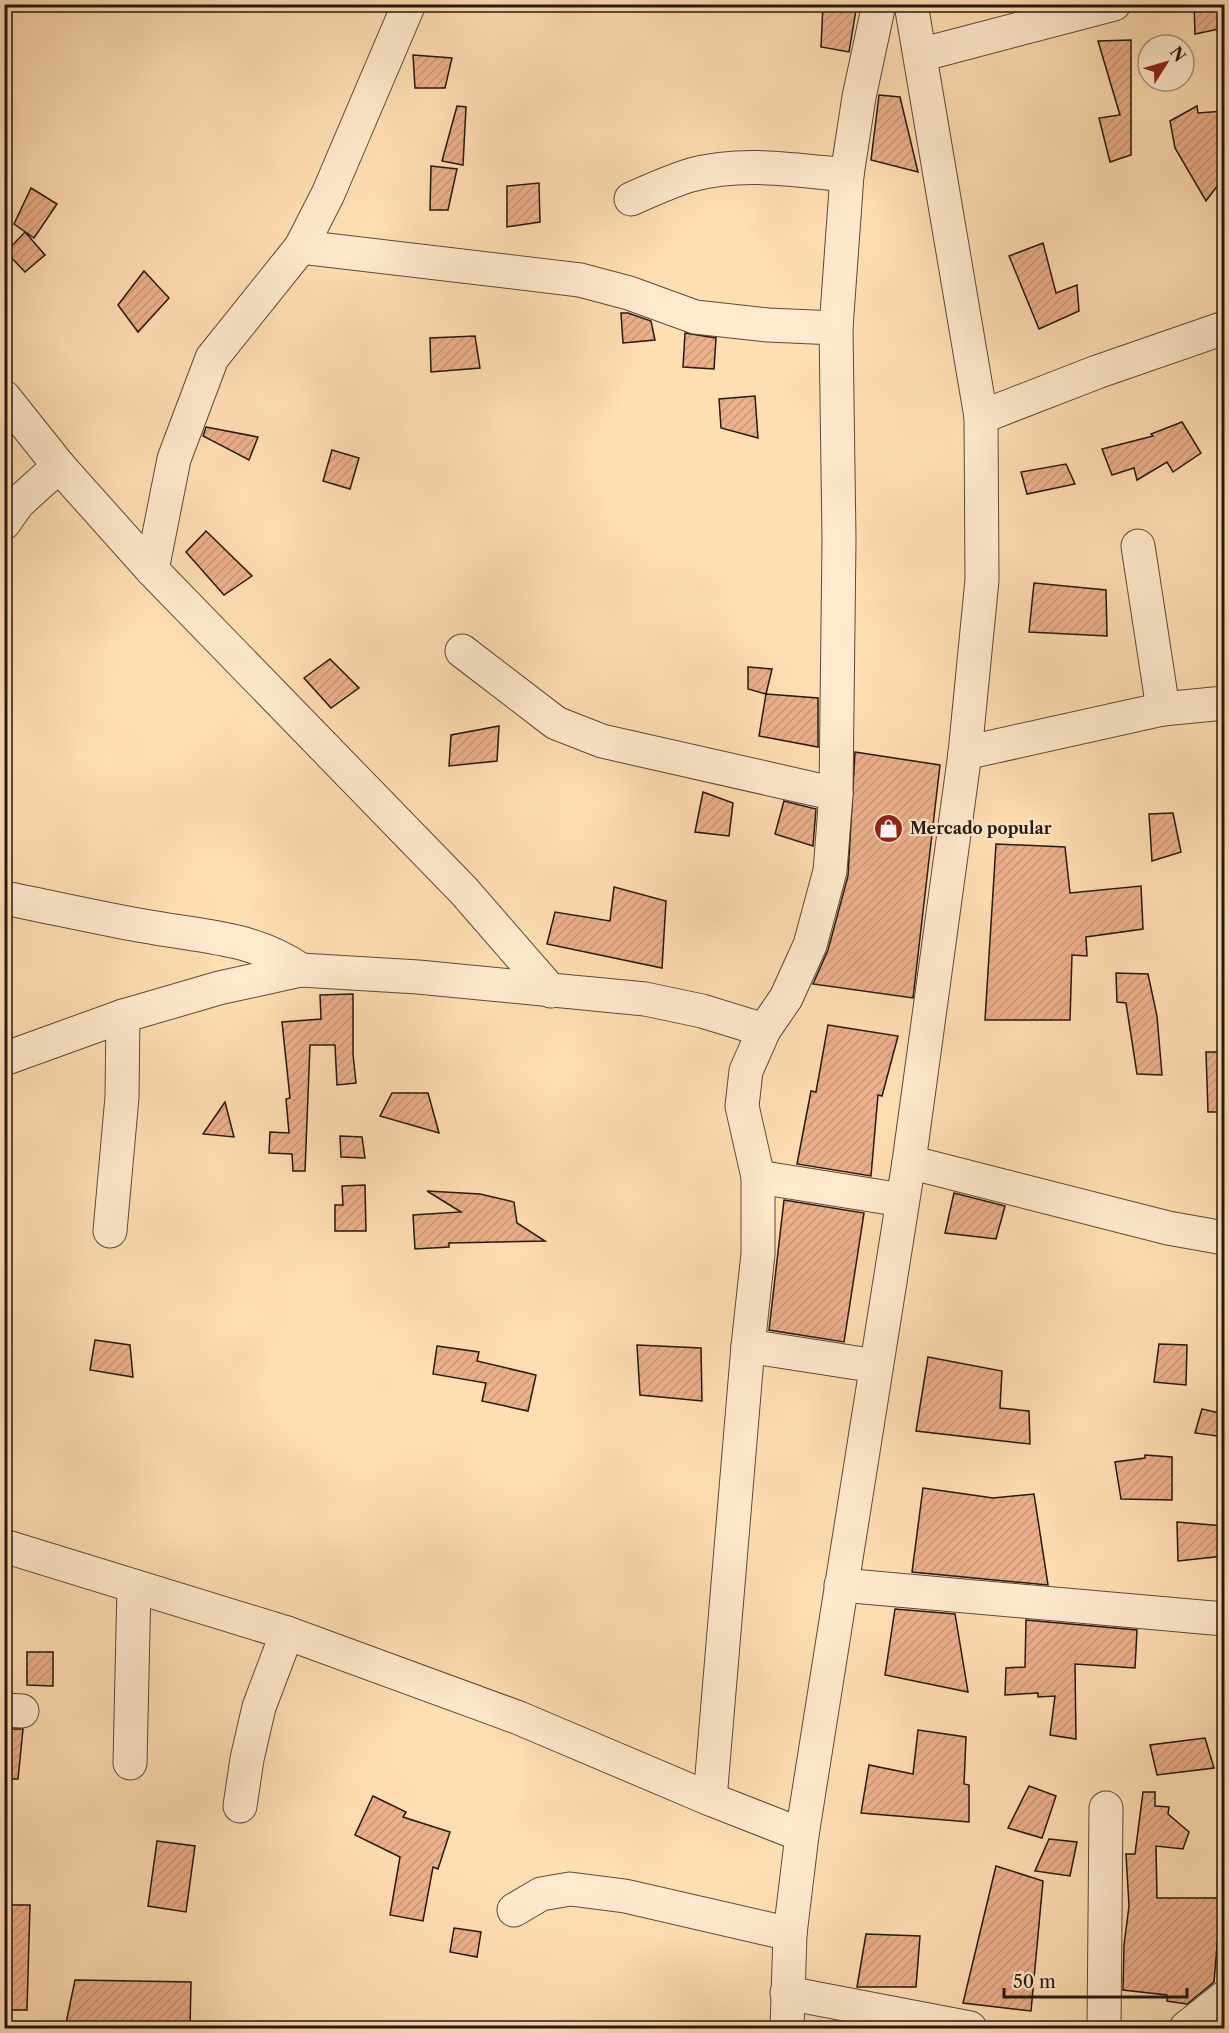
<svg xmlns="http://www.w3.org/2000/svg" width="1229" height="2033" font-family="'Libre Caslon Text',serif">
  <style>
    .building { fill: url(#building-hatch); stroke: #241811; stroke-width: 1.5 }
    .lines { fill: none; stroke-linecap: round; stroke-linejoin: round }
    .minor-casing { stroke: #5b4a39; stroke-width: 35 }
    .minor { stroke: #ffeacd; stroke-width: 33 }
    .labels { text-anchor: middle; stroke-width: 4.5; stroke-linejoin: round; paint-order: stroke }
    .poi-label { font-size: 16px; font-weight: bold; fill: #241811; stroke: #ffeacd; text-anchor: start }
  </style>
  <defs>
    <pattern id="building-hatch" width="6" height="6" patternUnits="userSpaceOnUse" patternTransform="scale(1.5)"><rect width="6" height="6" fill="#ecb08a"/><path d="M-1 1l2-2M0 6l6-6M5 7l2-2" fill="none" stroke="#ca9776"/></pattern>
  </defs>
  <rect width="100%" height="100%" fill="#ffdeb2"/>
  <filter id="stains"><feTurbulence type="fractalNoise" baseFrequency=".00333" numOctaves="4"/><feColorMatrix values="0 0 0 0 .2 0 0 0 0 .09 0 0 0 0 .02 0 0 0 .5 -.17"/></filter>
  <radialGradient id="worn" r=".72"><stop offset=".6" stop-color="#630" stop-opacity="0"/><stop offset="1" stop-color="#630" stop-opacity=".3"/></radialGradient>
  <g class="building">
    <path d="M823,4H857L849,52L821,47Z"/>
    <path d="M1194,4H1217L1219,29L1195,34Z"/>
    <path d="M1131,40V155L1110,162L1099,118L1120,115L1098,41Z"/>
    <path d="M413,55L452,58L445,88H415Z"/>
    <path d="M879,95L900,97L918,172L871,160Z"/>
    <path d="M457,106L466,107L463,165L442,161Z"/>
    <path d="M1197,106L1198,113L1224,111V133L1221,132L1218,185L1206,201L1175,148L1170,121Z"/>
    <path d="M431,166L457,169L448,210H430Z"/>
    <path d="M539,183L540,222L507,227V186Z"/>
    <path d="M31,188L57,204L34,238L14,224Z"/>
    <path d="M25,232L45,255L25,272L6,252Z"/>
    <path d="M1043,243L1056,293L1077,285L1079,311L1039,329L1009,256Z"/>
    <path d="M144,271L169,298L138,332L118,305Z"/>
    <path d="M621,313H628L651,321L655,340L623,343Z"/>
    <path d="M685,333L716,338L714,369L683,367Z"/>
    <path d="M475,336L480,368L431,372L430,338Z"/>
    <path d="M755,396L758,438L721,428L719,399Z"/>
    <path d="M1182,422L1201,453L1173,472L1167,462L1137,480L1134,468L1112,475L1102,449L1153,436L1151,434Z"/>
    <path d="M206,427L258,437L249,460L203,436Z"/>
    <path d="M332,450L359,458L350,489L323,481Z"/>
    <path d="M1066,464L1075,484L1027,494L1021,472Z"/>
    <path d="M206,531L252,576L224,595L186,552Z"/>
    <path d="M1034,583L1106,590L1107,636L1029,632Z"/>
    <path d="M330,659L359,688L331,708L304,678Z"/>
    <path d="M748,667L772,669L766,694L748,689Z"/>
    <path d="M766,694L818,698V747L759,736Z"/>
    <path d="M499,726L497,761L449,766L451,735Z"/>
    <path d="M855,752L940,765L913,998L813,984L828,950L848,876Z"/>
    <path d="M703,792L733,803L729,836L695,832Z"/>
    <path d="M784,801L816,809L813,846L775,834Z"/>
    <path d="M1173,813L1181,852L1152,861L1149,814Z"/>
    <path d="M996,844L1065,847L1070,893L1141,886L1143,929L1086,937L1087,956L1072,955L1070,1020H985Z"/>
    <path d="M614,887L666,901L662,968L547,944L555,912L610,921Z"/>
    <path d="M1116,973L1148,974L1157,1016L1162,1075L1137,1074L1126,1003L1117,1002Z"/>
    <path d="M353,994V1054L356,1083L337,1085L335,1045H310L305,1171H293L292,1154L269,1153L270,1132L289,1133L286,1099L290,1098L282,1022L321,1019L320,995Z"/>
    <path d="M828,1025L898,1036L882,1096L878,1095L871,1176L797,1164L811,1091L816,1092Z"/>
    <path d="M1206,1052H1224V1112H1208Z"/>
    <path d="M392,1093H428L439,1133L380,1116Z"/>
    <path d="M225,1102L234,1137L203,1134Z"/>
    <path d="M340,1136L362,1137L365,1158L341,1157Z"/>
    <path d="M365,1185L366,1231H335V1205H343L342,1186Z"/>
    <path d="M427,1191L480,1194L514,1202L517,1223L545,1241L449,1243V1247L415,1249L413,1215L461,1212Z"/>
    <path d="M954,1193L1005,1206L996,1239L945,1233Z"/>
    <path d="M784,1200L864,1213L844,1342L769,1330Z"/>
    <path d="M95,1340L130,1345L133,1377L90,1370Z"/>
    <path d="M1159,1344L1187,1345L1186,1385L1154,1382Z"/>
    <path d="M637,1345L701,1348L702,1401L640,1395Z"/>
    <path d="M437,1346L479,1352L477,1361L536,1375L528,1411L482,1401L486,1383L433,1374Z"/>
    <path d="M928,1357L1002,1371L1000,1408L1029,1411L1030,1444L916,1431Z"/>
    <path d="M1202,1409L1224,1414V1437L1195,1433Z"/>
    <path d="M1145,1455L1172,1457V1500L1121,1499L1115,1462L1145,1458Z"/>
    <path d="M923,1488L993,1498L1034,1494L1048,1585L912,1572Z"/>
    <path d="M1177,1522L1224,1526V1556L1178,1561Z"/>
    <path d="M895,1609L955,1614L968,1692L885,1675Z"/>
    <path d="M1026,1620L1137,1630L1135,1668L1075,1664L1076,1739L1050,1735L1055,1696L1038,1697V1693L1005,1695L1006,1668L1025,1667Z"/>
    <path d="M27,1652H53V1686L27,1685Z"/>
    <path d="M4,1729H23L18,1779H4Z"/>
    <path d="M918,1730L966,1737L964,1784L969,1785V1822L861,1813L869,1765L913,1774Z"/>
    <path d="M1205,1738L1214,1768L1157,1775L1150,1745Z"/>
    <path d="M1029,1786L1056,1796L1042,1838L1008,1828Z"/>
    <path d="M1143,1792H1155V1806L1169,1807L1168,1814L1189,1832L1183,1849L1156,1846L1157,1898H1221L1214,1982L1187,2004L1167,2001V1995L1123,1990L1124,1945L1129,1906L1126,1854H1135Z"/>
    <path d="M373,1796L406,1812L403,1817L450,1832L438,1869L433,1867L423,1921L390,1915L400,1857L355,1835Z"/>
    <path d="M1049,1839L1077,1842L1070,1876L1035,1871Z"/>
    <path d="M157,1841L195,1846L186,1912L148,1906Z"/>
    <path d="M996,1866L1043,1881L1031,2011L963,2003Z"/>
    <path d="M4,1905H30L27,2010H4Z"/>
    <path d="M454,1928L481,1932L477,1957L450,1952Z"/>
    <path d="M866,1934L920,1936L916,1987H857Z"/>
    <path d="M75,1980L191,1982L190,2028H65Z"/>
  </g>
  <g class="lines">
    <defs>
      <g id="minor">
        <path d="M920,55L1114,4"/>
        <path d="M631,199C651,190 671,181 691,175C742,161 796,170 847,175"/>
        <path d="M301,247L580,280L629,293L695,317L768,325L836,328"/>
        <path d="M4,397L59,466L152,570L464,891L551,991"/>
        <path d="M981,417L1097,372L1224,328"/>
        <path d="M4,523L18,503L59,466"/>
        <path d="M1138,546L1163,709"/>
        <path d="M152,570L174,459L212,358L301,247L328,194L409,4"/>
        <path d="M462,651L556,723L602,741L836,794"/>
        <path d="M965,753L1163,709L1224,703"/>
        <path d="M4,898C51,907 97,918 144,926C202,937 251,936 301,970"/>
        <path d="M4,1059L123,1016L219,988L301,970L418,977L645,999L702,1011L764,1030"/>
        <path d="M909,1162L1168,1228L1224,1238"/>
        <path d="M758,1177L902,1200"/>
        <path d="M110,1231L122,1097L123,1016"/>
        <path d="M748,1346L876,1366"/>
        <path d="M4,1546L287,1633L519,1718L710,1799L802,1835"/>
        <path d="M841,1585L1224,1619"/>
        <path d="M4,1710L22,1711"/>
        <path d="M130,1763L134,1586"/>
        <path d="M710,1799L748,1346L758,1254V1177L742,1106L746,1071L764,1030L786,998L810,945L830,871L836,794L839,539L836,328L847,175L859,97L879,4"/>
        <path d="M240,1806L247,1759L259,1707L287,1633"/>
        <path d="M514,1910L541,1894L570,1889L625,1896L790,1934"/>
        <path d="M787,1993L970,2028"/>
        <path d="M787,2028L790,1934L802,1835L909,1162L965,753L982,580L981,417L911,4"/>
        <path d="M1104,2028L1106,1808"/>
        <path d="M1186,2028L1224,1998"/>
      </g>
    </defs>
    <use href="#minor" class="minor-casing"/>
    <use href="#minor" class="minor"/>
  </g>
  <defs>
    <symbol id="shop-disc" viewBox="-11 -11 22 22"><circle r="9.5" fill="#8f2418" stroke="#ffeacd"/><path d="M-5-2.5h2.3a2.7 3.5 0 0 1 5.4 0H5L5.5 6h-11ZM-1.5-2.5h3a1.5 2.3 0 0 0-3 0Z" fill="#fff"/></symbol>
  </defs>
  <g fill-rule="evenodd">
    <use href="#shop-disc" x="872" y="812" width="33" height="33"/>
  </g>
  <g class="labels">
    <g class="poi-label">
      <text x="910" y="834">Mercado popular</text>
    </g>
  </g>
  <rect width="1229" height="2033" fill="none" stroke="#ffdeb2" stroke-width="24"/>
  <rect x="6" y="6" width="1217" height="2021" fill="none" stroke="#241811" stroke-width="3"/>
  <rect x="12" y="12" width="1205" height="2009" fill="none" stroke="#241811" stroke-width="1.5"/>
  <g transform="translate(1166 63) rotate(53)"><circle r="28" fill="#ffeacd" stroke="#a79682" stroke-width="1.5"/>
  <path d="M0-4.5L10 22L0 15L-10 22Z" fill="#8f2418"/>
  <text y="-9" font-size="16" font-weight="bold" text-anchor="middle" fill="#241811">N</text>
  </g>
  <path d="M1004 1988v9h183v-9" fill="none" stroke="#241811" stroke-width="3"/>
  <text x="1013" y="1988" font-size="18" fill="#241811" stroke="#ffeacd" stroke-width="4.5" paint-order="stroke">50 m</text>
  <rect width="100%" height="100%" filter="url(#stains)"/>
  <rect width="100%" height="100%" fill="url(#worn)"/>
</svg>
